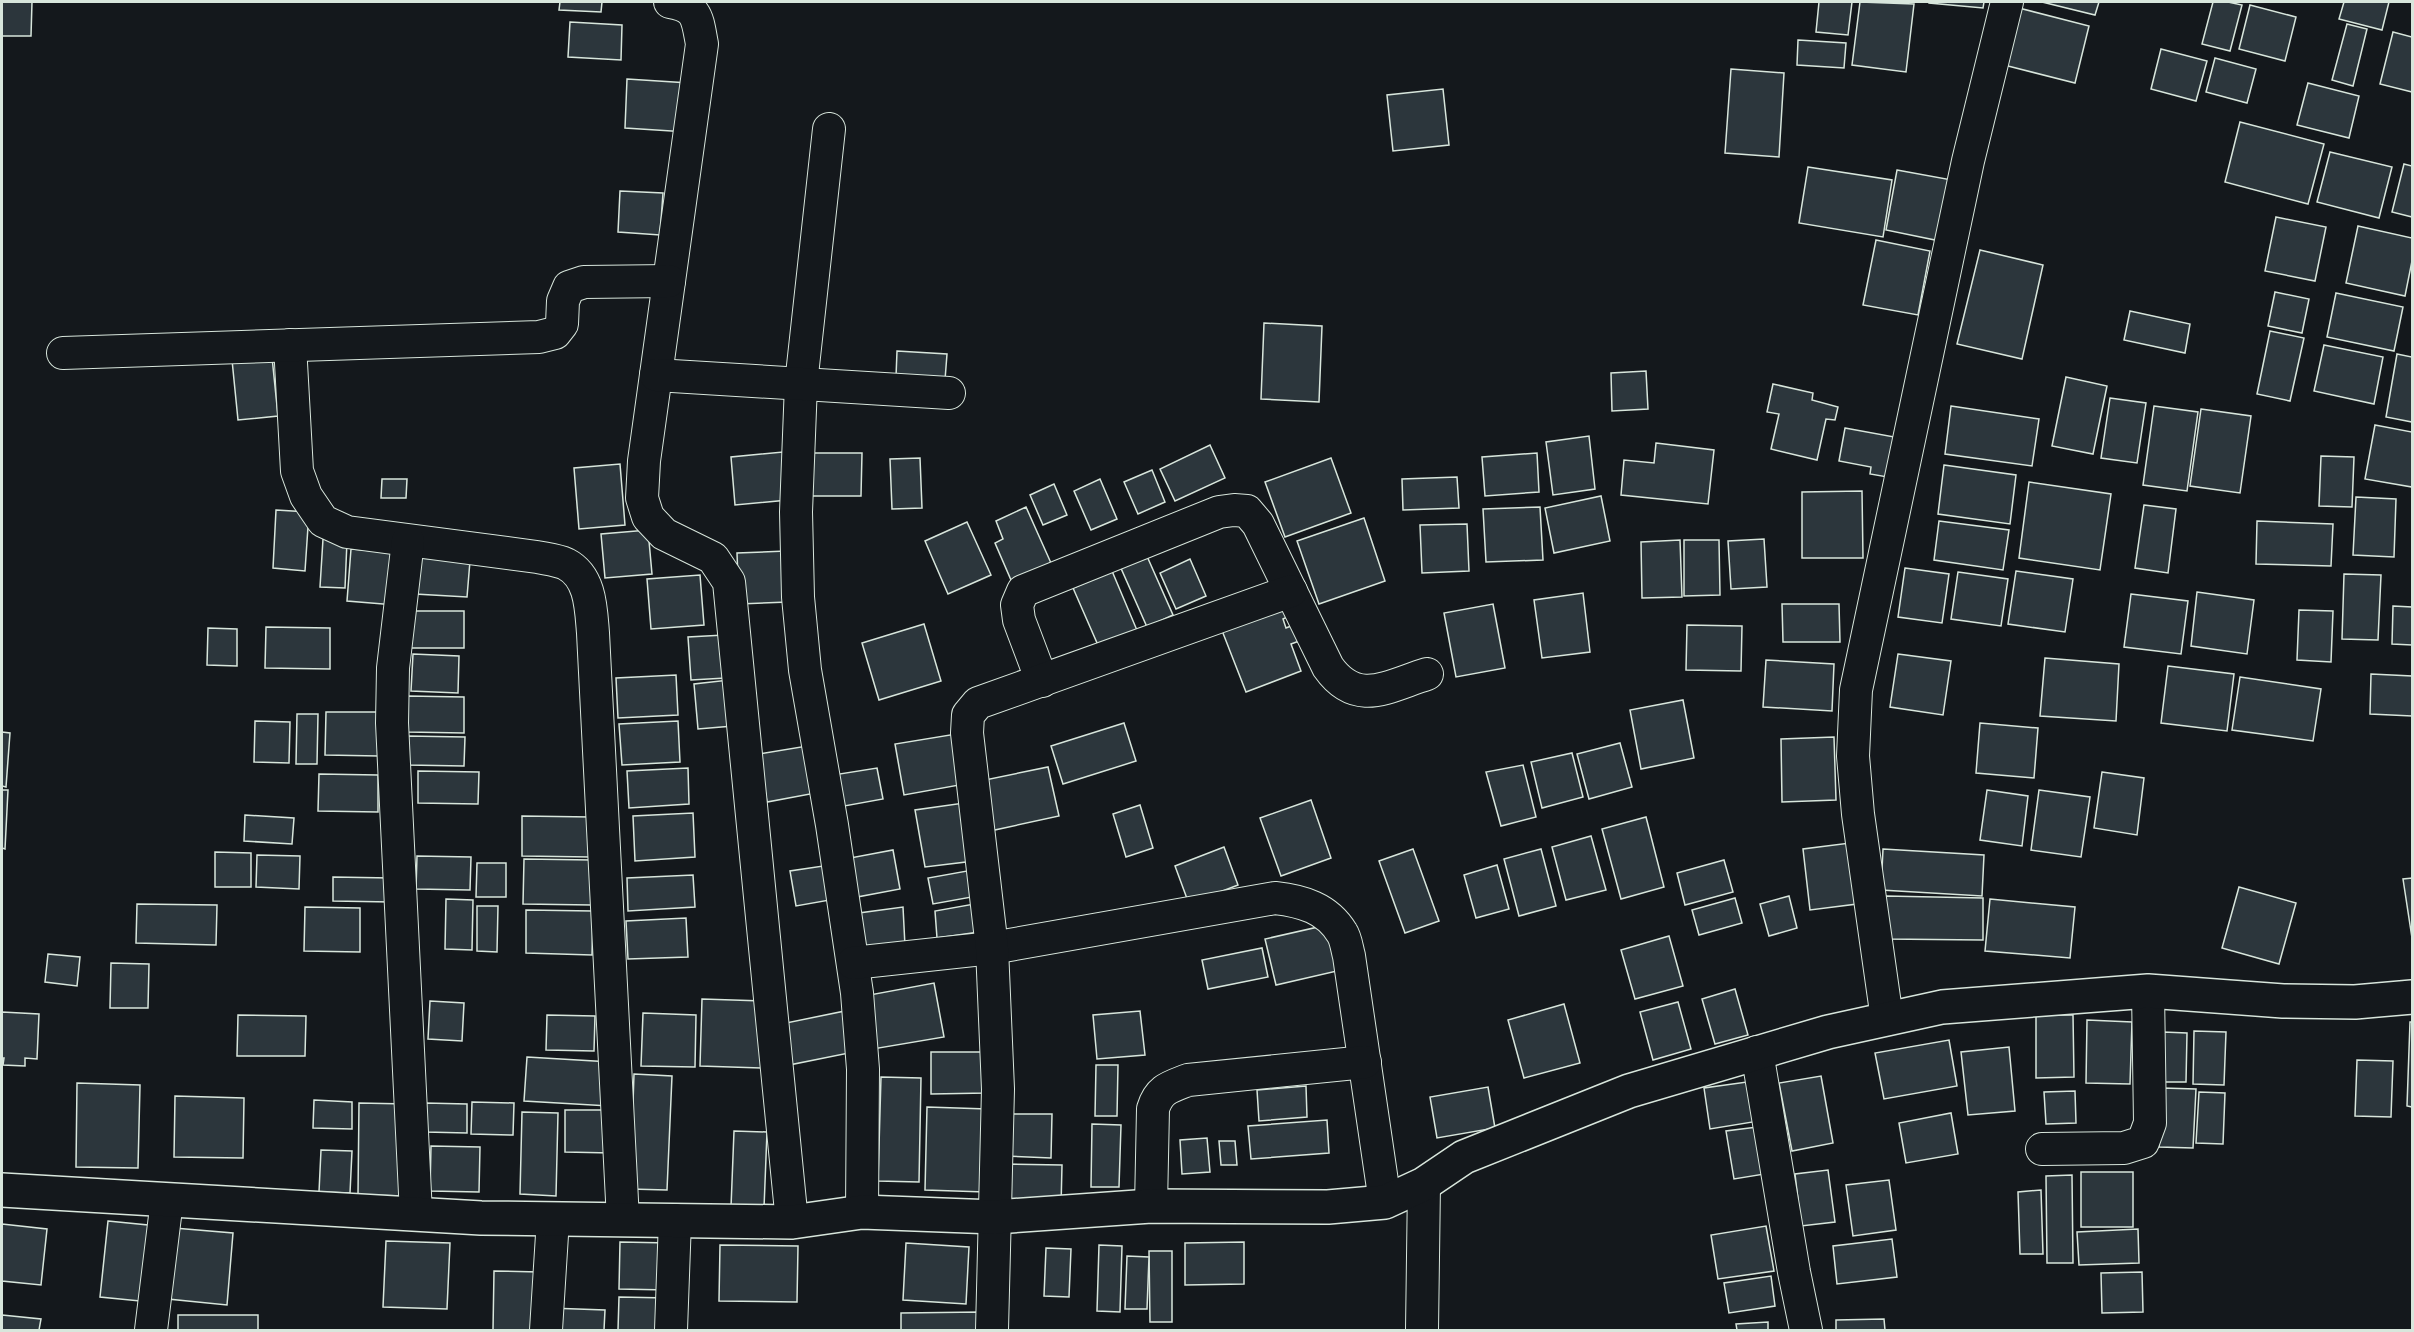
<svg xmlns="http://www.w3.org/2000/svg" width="2414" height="1332" font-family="'Work Sans',sans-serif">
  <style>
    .building { fill: #2c363c; stroke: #d8e6dc; stroke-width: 1.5 }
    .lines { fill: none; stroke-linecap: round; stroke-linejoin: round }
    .minor-casing { stroke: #d8e6dc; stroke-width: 34 }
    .tertiary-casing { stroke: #d8e6dc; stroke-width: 36 }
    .minor { stroke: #14181c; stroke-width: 32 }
    .tertiary { stroke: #14181c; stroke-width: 33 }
  </style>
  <rect width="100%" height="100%" fill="#14181c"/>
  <g class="building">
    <path d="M2,2H32L31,36H2Z"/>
    <path d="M560,2H602L601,12L559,10Z"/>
    <path d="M1819,2H1852L1848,35L1816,32Z"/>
    <path d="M1860,2L1914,4L1906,72L1852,65Z"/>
    <path d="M2042,2H2099L2095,15Z"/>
    <path d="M2213,2H2228L2242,5L2230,51L2202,44Z"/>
    <path d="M2344,2H2389L2382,30L2339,19Z"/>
    <path d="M1929,3V2H1984L1983,8Z"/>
    <path d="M2250,5L2296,17L2285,61L2239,49Z"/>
    <path d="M2015,7L2089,26L2075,83L2000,64Z"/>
    <path d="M570,22L622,25L621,60L568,57Z"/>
    <path d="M2347,24L2367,29L2353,86L2332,80Z"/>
    <path d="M2393,32L2412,37V92L2380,84Z"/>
    <path d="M1798,40L1846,43L1844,68L1797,65Z"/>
    <path d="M2161,49L2207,61L2196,101L2151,89Z"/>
    <path d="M2215,58L2256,69L2247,103L2206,92Z"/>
    <path d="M1731,69L1784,73L1779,157L1725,153Z"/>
    <path d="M627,79L689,83L687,132L625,128Z"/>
    <path d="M2308,83L2359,96L2349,138L2297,125Z"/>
    <path d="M1443,89L1449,145L1393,151L1387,95Z"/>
    <path d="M2240,122L2324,144L2308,204L2225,182Z"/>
    <path d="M2330,152L2392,167L2379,218L2317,202Z"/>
    <path d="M2404,164L2412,166V217L2392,212Z"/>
    <path d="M1808,167L1892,180L1883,237L1799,223Z"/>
    <path d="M1897,170L1952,180L1940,241L1886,230Z"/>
    <path d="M620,191L663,193L660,235L618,232Z"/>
    <path d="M2276,217L2326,227L2315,281L2265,271Z"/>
    <path d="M2358,226L2412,238V261L2405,296L2346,283Z"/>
    <path d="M1876,240L1930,251L1918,315L1863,305Z"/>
    <path d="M1980,250L2043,265L2022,359L1957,344Z"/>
    <path d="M2275,292L2309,299L2302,333L2268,326Z"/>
    <path d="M2336,293L2403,307L2394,351L2327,337Z"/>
    <path d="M2130,311L2190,324L2185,353L2124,340Z"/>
    <path d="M1264,323L1322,326L1319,402L1261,399Z"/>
    <path d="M2270,331L2304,338L2290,401L2257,394Z"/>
    <path d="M2324,345L2383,357L2374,404L2314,391Z"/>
    <path d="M897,351L947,354L945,380L896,377Z"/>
    <path d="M2397,354L2412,357V422L2386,417Z"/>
    <path d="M272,357L278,416L238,420L232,360Z"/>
    <path d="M1646,371L1648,409L1612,411L1611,373Z"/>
    <path d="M2066,377L2107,386L2093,454L2052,446Z"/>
    <path d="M1773,384L1813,393L1812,400L1838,407L1835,420L1826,419L1817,460L1771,449L1779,414L1767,412Z"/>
    <path d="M2110,398L2146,403L2137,463L2101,458Z"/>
    <path d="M1951,406L2039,419L2032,466L1945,454Z"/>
    <path d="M2154,406L2198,412L2187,491L2143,485Z"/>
    <path d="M2201,409L2251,416L2240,493L2190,486Z"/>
    <path d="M2375,425L2412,432V487L2365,479Z"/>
    <path d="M1845,428L1900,438L1893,478L1870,474L1871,467L1839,461Z"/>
    <path d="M1589,436L1595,489L1553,495L1546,442Z"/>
    <path d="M1656,443L1714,450L1708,504L1621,495L1624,460L1654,463Z"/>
    <path d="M1210,445L1225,478L1175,501L1160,469Z"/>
    <path d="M783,452L788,500L735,505L731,457Z"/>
    <path d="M805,453H862L861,496H805Z"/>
    <path d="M1537,453L1539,492L1485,496L1482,457Z"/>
    <path d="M2321,456L2354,457L2352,507L2319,506Z"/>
    <path d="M920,458L922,508L892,509L890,459Z"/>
    <path d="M1331,458L1351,513L1285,537L1265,482Z"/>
    <path d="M620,464L625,525L579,529L574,468Z"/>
    <path d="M1944,465L2016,475L2010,524L1938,514Z"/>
    <path d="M1152,470L1165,502L1138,514L1124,482Z"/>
    <path d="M1457,477L1459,508L1403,510L1402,479Z"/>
    <path d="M382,479H407L406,498H381Z"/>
    <path d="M1100,479L1117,519L1091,530L1074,491Z"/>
    <path d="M2029,482L2111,494L2100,570L2019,558Z"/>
    <path d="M1054,484L1067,515L1043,525L1030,495Z"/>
    <path d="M1862,491L1863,558H1802V492Z"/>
    <path d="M1601,496L1610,541L1554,553L1545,508Z"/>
    <path d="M2356,497L2396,499L2394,557L2353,555Z"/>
    <path d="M2144,505L2176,509L2168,573L2135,568Z"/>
    <path d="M1026,507L1051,563L1011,580L995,543L1003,539L996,521Z"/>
    <path d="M1540,507L1543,560L1486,562L1483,509Z"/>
    <path d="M276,510L309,512L305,571L273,568Z"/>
    <path d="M1364,518L1385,581L1319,604L1297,541Z"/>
    <path d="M1939,521L2009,530L2003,570L1934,560Z"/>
    <path d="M2257,521L2333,524L2331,566L2256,564Z"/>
    <path d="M967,522L991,575L948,594L925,541Z"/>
    <path d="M1467,524L1469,571L1422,573L1420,525Z"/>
    <path d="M648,530L652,574L605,578L601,534Z"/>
    <path d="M323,539L347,541L345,588L320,587Z"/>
    <path d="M1764,539L1767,587L1731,589L1728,541Z"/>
    <path d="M1680,540L1682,597L1642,598L1641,542Z"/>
    <path d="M1684,540H1719L1720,595L1684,596Z"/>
    <path d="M351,549L398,553L395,605L347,601Z"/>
    <path d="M786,551L788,602L739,604L737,553Z"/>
    <path d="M1146,554L1173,615L1147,627L1120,566Z"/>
    <path d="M418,558L470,561L467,597L415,594Z"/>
    <path d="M1190,559L1206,596L1176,609L1160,573Z"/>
    <path d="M1905,568L1949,574L1942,623L1898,617Z"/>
    <path d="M1112,571L1139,635L1101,652L1073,588Z"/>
    <path d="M2016,571L2073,579L2065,632L2008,624Z"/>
    <path d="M1958,572L2008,579L2001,626L1951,619Z"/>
    <path d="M2344,574L2381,575L2378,640L2342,639Z"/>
    <path d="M700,575L704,625L651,629L647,579Z"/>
    <path d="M2197,592L2254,600L2247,654L2191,646Z"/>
    <path d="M1583,593L1590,652L1542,658L1534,600Z"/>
    <path d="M2131,594L2188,601L2181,654L2124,647Z"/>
    <path d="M1289,602L1294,614L1283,619L1286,628L1296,624L1302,640L1291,644L1301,671L1246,692L1221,628Z"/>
    <path d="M1493,604L1505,668L1456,677L1444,613Z"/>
    <path d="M1782,604H1839L1840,642H1783Z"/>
    <path d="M2393,606L2412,607V645L2392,644Z"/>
    <path d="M2299,610L2333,611L2331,662L2297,660Z"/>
    <rect x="409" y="611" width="55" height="37"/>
    <path d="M924,624L941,681L879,700L862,643Z"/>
    <path d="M1687,625L1742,626L1741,671L1686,670Z"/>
    <path d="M266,627L330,628V669L265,668Z"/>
    <path d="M208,628L237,629V666L207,665Z"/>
    <path d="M724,635L726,678L691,680L688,637Z"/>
    <path d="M413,654L459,656L458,693L411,691Z"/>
    <path d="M1898,654L1951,661L1943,715L1890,707Z"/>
    <path d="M2045,658L2119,664L2116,721L2040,716Z"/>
    <path d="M1766,660L1834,664L1832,711L1763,707Z"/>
    <path d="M2168,666L2234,674L2227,731L2161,723Z"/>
    <path d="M2371,674L2412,676V716L2370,714Z"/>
    <path d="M676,675L678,715L618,718L616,678Z"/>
    <path d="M2240,677L2321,689L2313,741L2232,730Z"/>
    <path d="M729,680L733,726L698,729L694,684Z"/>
    <path d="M408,696L464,697V733L407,732Z"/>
    <path d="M1683,700L1694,758L1641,769L1630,710Z"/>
    <path d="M326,712H379V756L325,755Z"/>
    <path d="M297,714H318L317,764H296Z"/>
    <path d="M255,721L290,722L289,763L254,762Z"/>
    <path d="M678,721L680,762L622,765L619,724Z"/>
    <path d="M1124,723L1136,761L1063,784L1051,746Z"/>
    <path d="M1980,723L2038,728L2034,778L1976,773Z"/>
    <path d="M2,732L10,733L6,787L2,786Z"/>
    <path d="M956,734L965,784L904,795L895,744Z"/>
    <path d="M407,736L465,737L464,766L407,765Z"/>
    <path d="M1834,737L1836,800L1782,802L1781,739Z"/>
    <path d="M1620,743L1632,787L1589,799L1577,754Z"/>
    <path d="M813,745L821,792L767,802L759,754Z"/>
    <path d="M1572,753L1583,797L1542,808L1531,762Z"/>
    <path d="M1523,765L1536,817L1501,826L1486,772Z"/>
    <path d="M1048,767L1059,816L990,831L980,781Z"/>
    <path d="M688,768L689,804L629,808L627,771Z"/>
    <path d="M877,768L883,799L839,807L833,775Z"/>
    <path d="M418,771L479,772L478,804L418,803Z"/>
    <path d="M2102,772L2144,778L2137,835L2094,828Z"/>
    <path d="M319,774L378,775V812L318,811Z"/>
    <path d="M2,790H8L5,849L2,848Z"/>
    <path d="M1987,790L2028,796L2022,846L1980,840Z"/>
    <path d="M2039,790L2090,797L2081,857L2031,850Z"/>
    <path d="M1311,800L1331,858L1281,876L1260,818Z"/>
    <path d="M964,803L974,861L925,867L915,810Z"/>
    <path d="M1140,805L1153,848L1126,857L1113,814Z"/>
    <path d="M693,813L695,857L635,861L633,816Z"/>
    <path d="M245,815L294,818L292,844L244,841Z"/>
    <path d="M522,816L591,817V857L522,856Z"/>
    <path d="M1646,817L1664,887L1621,899L1602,829Z"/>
    <path d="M1591,836L1606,890L1566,900L1552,847Z"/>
    <path d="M1850,843L1857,904L1810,910L1803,849Z"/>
    <path d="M1224,847L1238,885L1189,904L1175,866Z"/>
    <path d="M1413,849L1439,921L1405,933L1379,861Z"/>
    <path d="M1541,849L1556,906L1519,916L1504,859Z"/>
    <path d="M1883,849L1984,855L1982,896L1881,890Z"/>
    <path d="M893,850L900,889L857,897L850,858Z"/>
    <path d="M215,852L251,853V887H215Z"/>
    <path d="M257,855L300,856L299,889L256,887Z"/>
    <path d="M417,856L471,857L470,890L416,889Z"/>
    <path d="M524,859L592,860V905L523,904Z"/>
    <path d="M1724,860L1733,892L1685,905L1677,873Z"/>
    <path d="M477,863H506V897H476Z"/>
    <path d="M1497,865L1509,909L1476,918L1464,875Z"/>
    <path d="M823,866L830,900L796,906L790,871Z"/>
    <path d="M978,869L983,895L933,904L928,878Z"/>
    <path d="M693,875L695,907L628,911L627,878Z"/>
    <path d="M333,877L391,878V902L333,901Z"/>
    <path d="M2412,878V938L2403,879Z"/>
    <path d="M2239,887L2296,903L2279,964L2222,948Z"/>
    <path d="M1789,896L1797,928L1769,936L1760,904Z"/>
    <path d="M1886,896L1983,898V940L1885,939Z"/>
    <path d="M1735,898L1742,923L1699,935L1692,910Z"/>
    <path d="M446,899L473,900L472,950L445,949Z"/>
    <path d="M1990,899L2075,907L2070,958L1985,951Z"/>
    <path d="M137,904L217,905L216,945L136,943Z"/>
    <path d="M974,904L979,932L937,938L935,911Z"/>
    <path d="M477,906H498L497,952L477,951Z"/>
    <path d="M305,907L360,908V952L304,951Z"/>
    <path d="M903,907L905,946L859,953V913Z"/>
    <path d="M526,910L593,911L592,955L526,953Z"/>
    <path d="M686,918L688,957L628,959L626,921Z"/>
    <path d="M1327,925L1337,971L1276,985L1265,939Z"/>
    <path d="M1669,936L1683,986L1635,999L1621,950Z"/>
    <path d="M1262,948L1268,977L1208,989L1202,960Z"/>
    <path d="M48,954L80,957L77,986L45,982Z"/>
    <path d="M111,963L149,964L148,1008H110Z"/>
    <path d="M934,983L944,1037L873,1049L864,996Z"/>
    <path d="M1735,989L1748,1035L1715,1044L1702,999Z"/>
    <path d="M702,999L763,1001L761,1068L700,1066Z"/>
    <path d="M430,1001L464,1003L462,1041L428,1039Z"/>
    <path d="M1678,1002L1691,1049L1653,1060L1640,1012Z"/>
    <path d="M1564,1004L1580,1063L1524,1078L1508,1020Z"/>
    <path d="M845,1011L854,1052L789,1065L781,1024Z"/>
    <path d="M1140,1011L1145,1055L1097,1059L1093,1015Z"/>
    <path d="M2,1012L39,1014L37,1059L25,1058V1066L3,1065L4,1058H2Z"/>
    <path d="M643,1013L696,1015L695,1067L641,1066Z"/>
    <path d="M238,1015L306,1016L305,1056H237Z"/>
    <path d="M547,1015L595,1016L594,1051L546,1050Z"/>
    <path d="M2036,1015H2073L2074,1077L2036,1078Z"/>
    <path d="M2087,1020L2132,1022L2130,1084L2086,1083Z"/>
    <path d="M2410,1022H2412V1107L2407,1106Z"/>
    <path d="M2194,1031L2226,1032L2224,1085L2193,1084Z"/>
    <path d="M2163,1032L2187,1033L2186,1082H2162Z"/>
    <path d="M1949,1040L1957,1086L1884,1099L1875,1053Z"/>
    <path d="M2009,1047L2015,1111L1968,1115L1961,1052Z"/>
    <path d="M931,1052H987V1093L931,1094Z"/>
    <path d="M527,1057L611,1062L609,1106L524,1101Z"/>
    <path d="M2357,1060L2393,1061L2391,1117L2355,1116Z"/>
    <path d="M1096,1065H1118L1117,1116H1095Z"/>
    <path d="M634,1074L672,1076L667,1190L630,1189Z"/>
    <path d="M1821,1076L1833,1143L1792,1151L1779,1083Z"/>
    <path d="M881,1077L921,1078L919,1182L878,1181Z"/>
    <path d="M1754,1081L1759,1121L1710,1129L1704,1088Z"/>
    <path d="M77,1083L140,1085L138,1168L76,1167Z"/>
    <path d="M1306,1086L1307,1117L1259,1121L1257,1090Z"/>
    <path d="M1488,1087L1495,1128L1437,1138L1430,1097Z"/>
    <path d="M2162,1088L2196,1089L2193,1148L2159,1147Z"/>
    <path d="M2075,1091L2076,1123L2046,1124L2044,1092Z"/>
    <path d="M2199,1092L2225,1093L2223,1144L2196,1143Z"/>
    <path d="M175,1096L244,1098L243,1158L174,1157Z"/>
    <path d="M314,1100L352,1102V1129L313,1128Z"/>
    <path d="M472,1102L514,1103L513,1135L471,1134Z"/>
    <path d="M359,1103L407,1104L406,1196L358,1195Z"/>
    <path d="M425,1103L467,1104V1133L425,1132Z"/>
    <path d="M927,1107L987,1109L985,1192L925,1190Z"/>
    <path d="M565,1110H612L611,1153L565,1152Z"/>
    <path d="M522,1112L558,1113L556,1196L520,1194Z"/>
    <path d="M1951,1113L1958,1154L1906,1163L1899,1123Z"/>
    <path d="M1005,1114H1052L1051,1158L1004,1156Z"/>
    <path d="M1327,1120L1329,1153L1251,1159L1248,1126Z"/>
    <path d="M1092,1124L1121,1125L1119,1187H1091Z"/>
    <path d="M1765,1126L1771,1173L1734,1179L1726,1131Z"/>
    <path d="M734,1131L767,1132L764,1208L731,1207Z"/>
    <path d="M1207,1138L1210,1172L1182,1174L1180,1140Z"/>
    <path d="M1219,1141H1235L1237,1165H1221Z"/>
    <path d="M431,1146L480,1147L479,1192L430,1191Z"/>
    <path d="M321,1150L352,1151L350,1193L319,1192Z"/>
    <path d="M1005,1164L1062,1165L1061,1207L1004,1206Z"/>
    <path d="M1828,1170L1835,1222L1801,1226L1795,1174Z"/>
    <rect x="2081" y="1172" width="52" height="55"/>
    <path d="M2072,1175L2073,1263H2047L2046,1176Z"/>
    <path d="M1889,1180L1896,1230L1853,1236L1846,1185Z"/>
    <path d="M2041,1190L2043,1254H2020L2018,1192Z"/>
    <path d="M108,1221L158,1226L150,1302L100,1297Z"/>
    <path d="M2,1224L47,1229L41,1285L2,1281Z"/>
    <path d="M1766,1226L1774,1271L1718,1279L1711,1235Z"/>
    <path d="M174,1228L233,1233L227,1305L168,1299Z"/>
    <path d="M2138,1229L2139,1263L2079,1265L2077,1232Z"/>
    <path d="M1892,1239L1897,1277L1837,1284L1833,1246Z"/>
    <path d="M386,1241L450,1243L447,1309L383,1307Z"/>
    <path d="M620,1242L670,1243L668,1290L619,1289Z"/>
    <path d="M1244,1242V1284L1185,1285V1243Z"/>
    <path d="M906,1243L969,1247L966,1304L903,1300Z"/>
    <path d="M720,1245L798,1246L797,1302L719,1301Z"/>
    <path d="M1099,1245L1122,1246L1120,1312L1097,1311Z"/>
    <path d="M1046,1248L1071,1249L1069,1297L1044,1296Z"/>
    <path d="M1149,1251H1172V1322H1150Z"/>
    <path d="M1127,1256L1149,1257L1147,1309H1125Z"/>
    <path d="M494,1271L539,1272L538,1330H493Z"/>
    <path d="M2142,1272L2143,1312L2102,1313L2101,1273Z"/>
    <path d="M1771,1276L1775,1306L1729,1313L1724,1283Z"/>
    <path d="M619,1297L668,1298L667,1330H618Z"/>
    <path d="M549,1308L605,1310L604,1330H548Z"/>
    <path d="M981,1312V1330H901V1313Z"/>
    <path d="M2,1315L41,1319L39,1330H2Z"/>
    <rect x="178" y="1315" width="80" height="15"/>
    <path d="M1884,1319L1885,1330H1836V1320Z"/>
    <path d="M1768,1322V1330H1737L1736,1324Z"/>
  </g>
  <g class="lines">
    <defs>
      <g id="minor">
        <path d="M670,2C698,7 697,18 702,44L644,461L642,498L648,517L664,534L713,558L729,582L792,1222"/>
        <path d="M829,129L801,384L796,512L798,597L805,670L832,825L857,993L863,1069L862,1212"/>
        <path d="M290,345L297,471L306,496L323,521L347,532L537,557C546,559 557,560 566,564C591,577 591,609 593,633L623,1220"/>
        <path d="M63,353L539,337L555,333L562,324L563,301L569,287L584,282L669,281"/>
        <path d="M656,375L949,393"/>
        <path d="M408,541L393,668L392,723L416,1214"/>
        <path d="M1042,681L1019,620L1017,605L1023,591L1219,512L1234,510L1247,511L1258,524L1328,667C1357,708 1388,686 1427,674"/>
        <path d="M853,963L992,948L1275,898C1302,901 1327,908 1342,933C1346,939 1347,949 1349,956L1385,1202"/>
        <path d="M1887,1019L1858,814L1853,756L1856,690L1968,161L2007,2"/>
        <path d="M1757,1052L1794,1272L1806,1330"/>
        <path d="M2042,1149L2124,1148L2143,1142L2150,1123L2148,991"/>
        <path d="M1151,1206L1153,1109C1159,1089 1170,1087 1188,1080L1365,1062"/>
        <path d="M151,1330L167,1200"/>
        <path d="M546,1330L553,1219"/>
        <path d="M671,1330L675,1220"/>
        <path d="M992,1330L998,1089L992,948L967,733L968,715L978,703L1291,591"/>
        <path d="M1422,1330L1424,1184"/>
      </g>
      <path id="tertiary" d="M2,1190L481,1218L792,1222L862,1212L995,1217L1151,1206L1328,1207L1385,1202L1424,1184L1464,1157L1629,1091L1828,1032L1942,1007L2148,991L2283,1001L2355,1002L2412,997"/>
    </defs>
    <use href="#minor" class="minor-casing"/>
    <use href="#tertiary" class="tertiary-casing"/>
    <use href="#minor" class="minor"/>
    <use href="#tertiary" class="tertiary"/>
  </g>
  <rect width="2414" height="1332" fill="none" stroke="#d8e6dc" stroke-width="6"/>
</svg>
